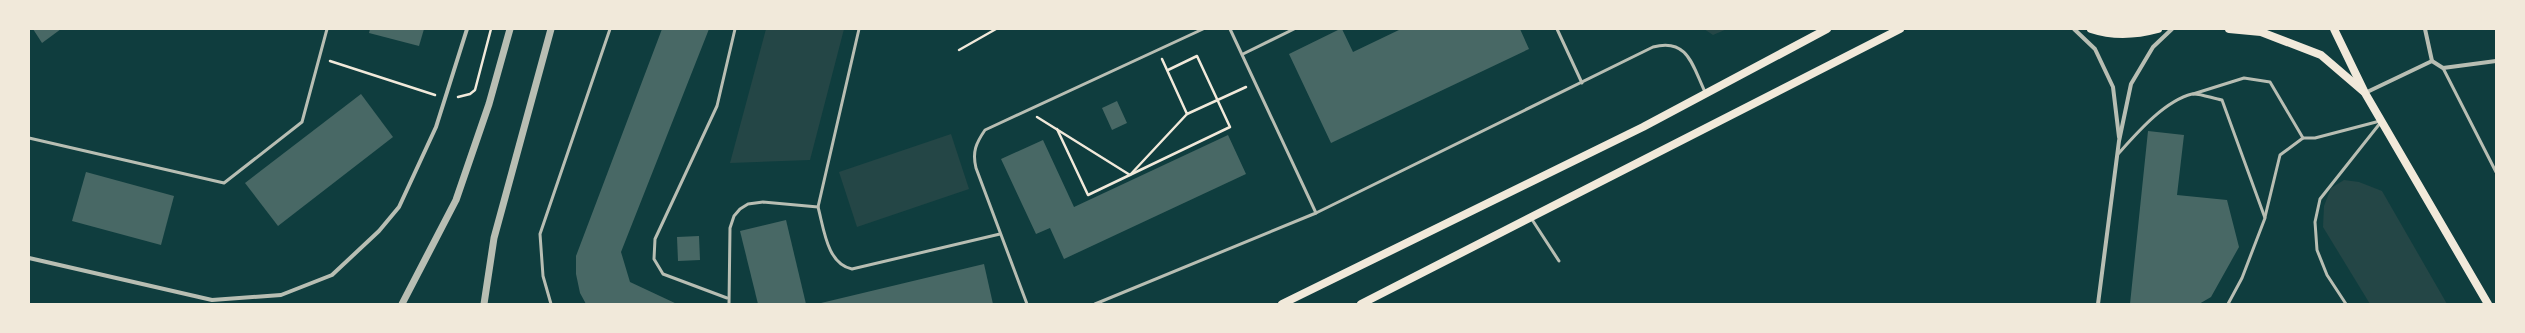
<svg xmlns="http://www.w3.org/2000/svg" width="2525" height="333" font-family="'Nunito Sans',sans-serif">
  <style>
    .green { fill: #244646 }
    .building { fill: #486865 }
    .lines { fill: none; stroke-linecap: round; stroke-linejoin: round }
    .path { stroke: #f1e9da; stroke-width: 2.5 }
    .service { stroke: #b8beb3; stroke-width: 3 }
    .minor { stroke: #b8beb3; stroke-width: 4 }
    .tertiary { stroke: #b8beb3; stroke-width: 7 }
    .secondary { stroke: #f1e9da; stroke-width: 8 }
  </style>
  <rect width="100%" height="100%" fill="#0f3d3e"/>
  <g class="green">
    <path d="M766,29H844L810,160L730,163Z"/>
    <path d="M1704,29H1727L1713,35Z"/>
    <path d="M951,134L969,189L857,227L839,172Z"/>
    <path d="M2344,180L2359,182L2382,191L2447,304H2370L2323,227L2324,206L2331,188Z"/>
  </g>
  <g class="building">
    <path d="M33,29H61L42,43Z"/>
    <path d="M370,29H424L419,46L369,33Z"/>
    <path d="M662,29H709L621,252L630,282L677,304H586L580,293L576,274V256Z"/>
    <path d="M1340,29H1342L1353,52L1401,29H1520L1529,49L1331,143L1289,54Z"/>
    <path d="M361,94L393,137L278,226L245,183Z"/>
    <path d="M1117,101L1127,123L1112,130L1102,108Z"/>
    <path d="M2148,131L2184,135L2177,195L2227,200L2239,247L2211,297L2199,304H2130Z"/>
    <path d="M1228,135L1246,174L1064,259L1050,228L1036,234L1001,159L1043,140L1074,207Z"/>
    <path d="M86,172L174,196L161,245L72,221Z"/>
    <path d="M786,220L806,304H758L740,231Z"/>
    <path d="M699,236L700,260L678,261L677,237Z"/>
    <path d="M984,264L993,304H821V303Z"/>
  </g>
  <g class="lines">
    <g class="path">
      <path d="M959,50L996,29"/>
      <path d="M1162,59L1187,114L1246,87"/>
      <path d="M330,61L435,95"/>
      <path d="M458,97L470,94L475,90L491,29"/>
      <path d="M1037,117L1130,175L1187,114"/>
      <path d="M1057,129L1088,195L1230,127L1197,56L1168,70"/>
    </g>
    <g class="service">
      <path d="M1230,29L1316,213"/>
      <path d="M1557,29L1582,83"/>
      <path d="M1243,54L1294,29"/>
      <path d="M2443,68L2496,172"/>
      <path d="M2193,94L2244,78L2270,82L2303,138H2315L2380,121"/>
      <path d="M29,138L224,183L302,122L327,29"/>
      <path d="M2118,154C2136,134 2164,101 2192,94C2200,93 2214,99 2222,100L2265,218L2242,278L2228,304"/>
      <path d="M818,207L859,29"/>
      <path d="M2265,217L2280,155L2303,138"/>
      <path d="M1531,218L1559,261"/>
      <path d="M727,298L663,274L654,259L655,239L717,106L735,29"/>
      <path d="M551,304L543,276L540,234L610,29"/>
      <path d="M729,304L730,228L734,216L740,209L748,204L763,202L818,207C824,229 827,264 852,269L1000,234"/>
      <path d="M1027,304L976,168C972,152 976,143 985,130L1203,29"/>
      <path d="M1095,304L1316,213L1653,47C1689,37 1693,68 1706,94"/>
      <path d="M2346,304L2327,275L2317,250L2315,222L2320,199L2381,122"/>
    </g>
    <g class="minor">
      <path d="M2074,29L2095,49L2113,87L2119,137"/>
      <path d="M2425,29L2432,61L2443,68L2496,61"/>
      <path d="M2365,93L2432,61"/>
      <path d="M29,258L212,300L281,295L332,275L379,231L399,207L436,127L467,29"/>
      <path d="M2098,304L2119,141L2131,84L2153,47L2172,29"/>
    </g>
    <g class="tertiary">
      <path d="M402,304L456,200L489,104L510,29"/>
      <path d="M484,304L494,238L551,29"/>
    </g>
    <g class="secondary">
      <path d="M2091,29C2112,36 2136,35 2158,29"/>
      <path d="M2229,29L2261,32L2321,55L2363,91"/>
      <path d="M2334,29L2365,93L2488,304"/>
      <path d="M1282,304L1643,127L1827,29"/>
      <path d="M1361,304L1900,29"/>
    </g>
  </g>
  <rect width="2525" height="333" fill="none" stroke="#f1e9da" stroke-width="60"/>
</svg>
